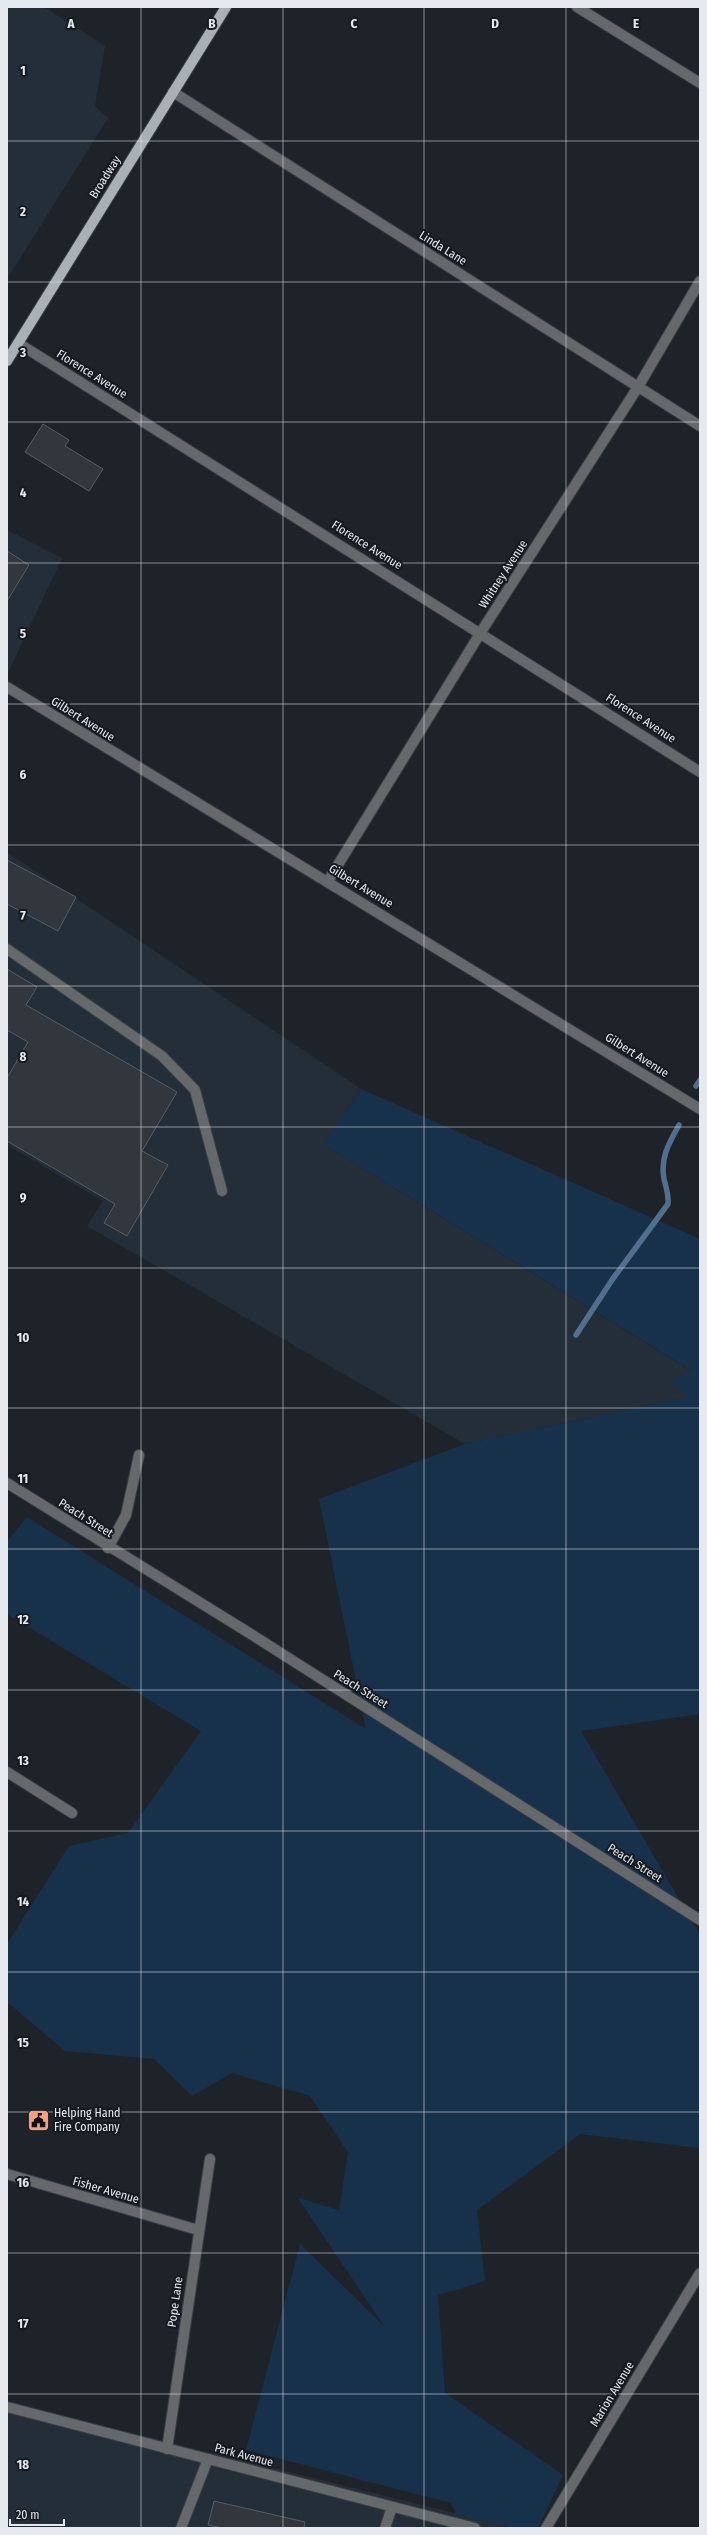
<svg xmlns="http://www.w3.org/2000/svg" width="707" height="2535" font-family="'Fira Sans Condensed',sans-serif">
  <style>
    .built { fill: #242e38 }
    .green { fill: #18314b }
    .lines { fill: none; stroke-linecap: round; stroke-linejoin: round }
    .stream { stroke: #526f8e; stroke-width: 5.5 }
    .building { fill: #31373d; stroke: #565d64 }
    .minor-casing { stroke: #3a3f45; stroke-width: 12 }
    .major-casing { stroke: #3a3f45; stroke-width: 12 }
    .minor { stroke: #66696c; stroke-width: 10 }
    .major { stroke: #a9b0b6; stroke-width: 10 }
    .grid { fill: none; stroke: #e6eaef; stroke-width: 1; stroke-opacity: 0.55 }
    .labels { text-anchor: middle; stroke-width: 4; stroke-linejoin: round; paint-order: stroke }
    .street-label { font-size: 12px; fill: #e6eaef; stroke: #151a20 }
    .poi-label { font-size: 12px; fill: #e6eaef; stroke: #151a20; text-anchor: start }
    .grid-label { font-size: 13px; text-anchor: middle; font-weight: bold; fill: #e6eaef; stroke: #151a20; stroke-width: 4; stroke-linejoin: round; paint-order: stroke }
  </style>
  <rect width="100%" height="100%" fill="#1e2329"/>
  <g class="built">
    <path d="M7,7H44L105,46L95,106L108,118L7,279Z"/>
    <path d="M7,530L62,558L7,675Z"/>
    <path d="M7,852L361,1089L323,1144L693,1372L688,1397L465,1444L87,1226L103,1201L7,1145Z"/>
    <path d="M7,2402L503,2525L504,2528H7Z"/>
  </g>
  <path class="green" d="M361,1089L700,1239V1714L581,1731L700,1935V2148L580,2134L477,2210L485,2281L438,2295L445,2393L563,2475L538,2528H512L456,2514L451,2503L246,2450L300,2244L384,2326L298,2198L339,2210L348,2152L310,2096L232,2073L192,2096L154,2059L65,2051L7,2002V1944L69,1846L128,1833L201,1731L7,1614V1542L27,1517L366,1729L319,1499L465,1444L688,1397L670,1380L692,1371L323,1144Z"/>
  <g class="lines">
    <g class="stream">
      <path d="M696,1086L700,1080"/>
      <path d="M576,1335L612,1280L668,1204C669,1194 666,1188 664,1179C660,1158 669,1143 679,1125"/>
    </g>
  </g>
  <g class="building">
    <path d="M43,424L69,440L65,446L103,469L89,491L25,452Z"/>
    <path d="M7,551L29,565L7,601Z"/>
    <path d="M7,860L76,897L58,931L7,904Z"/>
    <path d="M7,969L37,987L26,1005L177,1092L142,1151L168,1165L127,1236L104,1223L115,1204L7,1141V1078L28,1042L7,1030Z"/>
    <path d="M214,2501L305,2522L304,2528H222L208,2525Z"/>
  </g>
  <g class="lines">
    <defs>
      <g id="minor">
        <path d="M577,7L700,83"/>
        <path d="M173,92L700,426"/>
        <path d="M18,343L700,772"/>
        <path d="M7,687L700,1109"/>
        <path d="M328,881L481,632L638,387L700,281"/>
        <path d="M7,949L162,1056L195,1090L222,1191"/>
        <path d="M7,1483L254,1636L700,1920"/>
        <path d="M108,1548L126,1515L139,1455"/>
        <path d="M7,1772L72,1813"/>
        <path d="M7,2174L198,2230"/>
        <path d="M7,2407L475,2528"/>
        <path d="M167,2449L210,2159"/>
        <path d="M181,2528L208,2459"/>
        <path d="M385,2528L392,2507"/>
        <path d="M546,2528L700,2273"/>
      </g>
      <path id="major" d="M7,361L226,7"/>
    </defs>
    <use href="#minor" class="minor-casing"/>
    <use href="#major" class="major-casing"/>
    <use href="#minor" class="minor"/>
    <use href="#major" class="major"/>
  </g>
  <path class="grid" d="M141,7V2528M283,7V2528M424,7V2528M566,7V2528M7,141H700M7,282H700M7,422H700M7,563H700M7,704H700M7,845H700M7,986H700M7,1127H700M7,1268H700M7,1408H700M7,1549H700M7,1690H700M7,1831H700M7,1972H700M7,2112H700M7,2253H700M7,2394H700"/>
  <defs>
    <symbol id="civic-square" viewBox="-11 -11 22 22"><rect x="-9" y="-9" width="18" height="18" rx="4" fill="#f3a082" stroke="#151a20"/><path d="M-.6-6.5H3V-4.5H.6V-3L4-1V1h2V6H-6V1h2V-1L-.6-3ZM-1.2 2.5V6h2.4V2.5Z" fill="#111"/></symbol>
  </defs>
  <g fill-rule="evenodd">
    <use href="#civic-square" x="26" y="2108" width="25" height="25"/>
  </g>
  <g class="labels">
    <g class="street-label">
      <text transform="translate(105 177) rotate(-58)" y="4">Broadway</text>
      <text transform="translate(443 248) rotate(32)" y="4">Linda Lane</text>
      <text transform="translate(92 374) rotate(32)" y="4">Florence Avenue</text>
      <text transform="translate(367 545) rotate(32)" y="4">Florence Avenue</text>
      <text transform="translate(503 574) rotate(-57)" y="4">Whitney Avenue</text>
      <text transform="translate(641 718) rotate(33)" y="4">Florence Avenue</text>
      <text transform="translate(83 719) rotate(32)" y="4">Gilbert Avenue</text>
      <text transform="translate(361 886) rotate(31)" y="4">Gilbert Avenue</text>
      <text transform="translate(637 1055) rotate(32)" y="4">Gilbert Avenue</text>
      <text transform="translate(86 1518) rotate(32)" y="4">Peach Street</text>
      <text transform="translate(361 1689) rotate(32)" y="4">Peach Street</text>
      <text transform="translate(635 1863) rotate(32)" y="4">Peach Street</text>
      <text transform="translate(106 2190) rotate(16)" y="4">Fisher Avenue</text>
      <text transform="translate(175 2302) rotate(-82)" y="4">Pope Lane</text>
      <text transform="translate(612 2394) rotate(-59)" y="4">Marion Avenue</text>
      <text transform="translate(244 2455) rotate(15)" y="4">Park Avenue</text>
    </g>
    <g class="poi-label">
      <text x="54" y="2117">Helping Hand<tspan x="54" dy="14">Fire Company</tspan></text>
    </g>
  </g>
  <g class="grid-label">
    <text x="71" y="28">A</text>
    <text x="212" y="28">B</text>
    <text x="354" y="28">C</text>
    <text x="495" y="28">D</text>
    <text x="636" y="28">E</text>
    <text x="23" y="75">1</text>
    <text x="23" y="216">2</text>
    <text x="23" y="357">3</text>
    <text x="23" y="497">4</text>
    <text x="23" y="638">5</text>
    <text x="23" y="779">6</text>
    <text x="23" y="920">7</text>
    <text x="23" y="1061">8</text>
    <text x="23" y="1202">9</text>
    <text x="23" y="1342">10</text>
    <text x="23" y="1483">11</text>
    <text x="23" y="1624">12</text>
    <text x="23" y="1765">13</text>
    <text x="23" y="1906">14</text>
    <text x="23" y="2047">15</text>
    <text x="23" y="2187">16</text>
    <text x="23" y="2328">17</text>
    <text x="23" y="2469">18</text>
  </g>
  <rect width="707" height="2535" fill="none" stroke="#e6eaef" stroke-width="16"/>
  <path d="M10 2519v6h54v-6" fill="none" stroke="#e6eaef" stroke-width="2"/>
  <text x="16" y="2519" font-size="12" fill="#e6eaef" stroke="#151a20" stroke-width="3" paint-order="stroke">20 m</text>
</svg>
